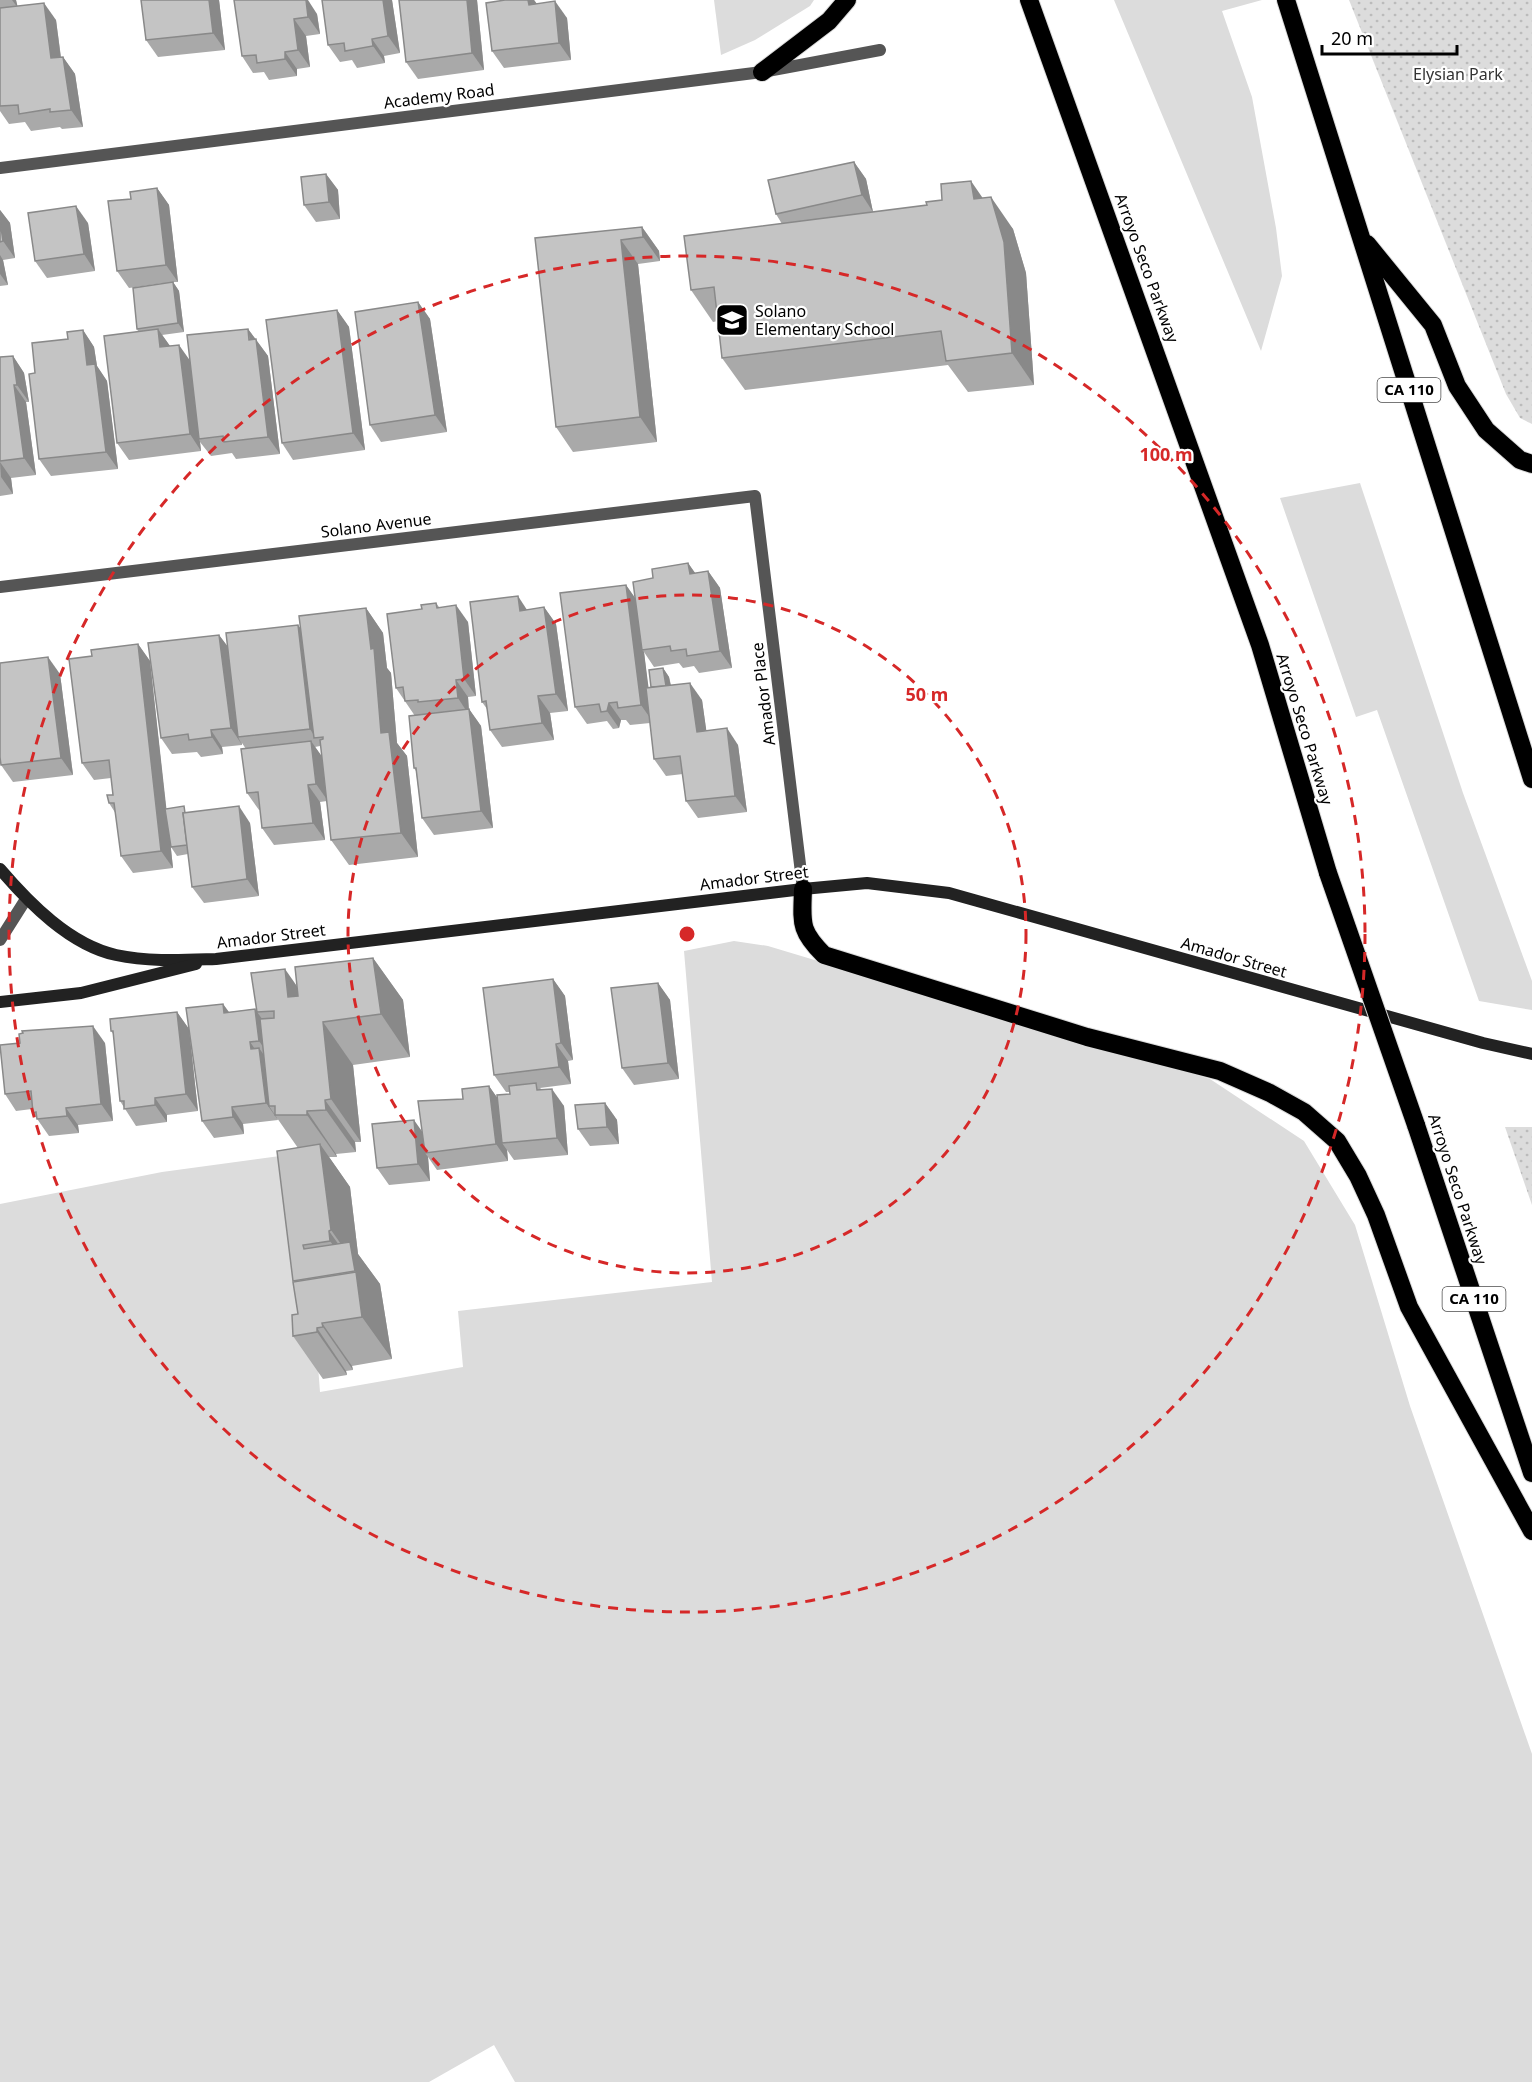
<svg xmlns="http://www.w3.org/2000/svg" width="1532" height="2082" font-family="'Noto Sans',sans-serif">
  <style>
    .grass { fill: #dcdcdc }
    .park { fill: url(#park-dots) }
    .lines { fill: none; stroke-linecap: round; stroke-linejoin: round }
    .highway-casing { stroke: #dbdbdb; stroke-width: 20 }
    .street { stroke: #555; stroke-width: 12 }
    .secondary { stroke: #222; stroke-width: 12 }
    .highway { stroke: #000; stroke-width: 18 }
    .highway-bridge-casing { stroke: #dbdbdb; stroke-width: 20; stroke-linecap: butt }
    .highway-bridge { stroke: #000; stroke-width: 18 }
    .wall { fill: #a9a9a9; fill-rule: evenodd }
    .shaded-wall { fill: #898989 }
    .building { fill: #c4c4c4; stroke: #898989; stroke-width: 1.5 }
    .ring { fill: none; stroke: #d62828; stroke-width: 3; stroke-dasharray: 10 8 }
    .labels { text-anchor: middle; stroke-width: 4.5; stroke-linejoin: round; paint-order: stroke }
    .shield { fill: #fff; stroke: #4c4c4c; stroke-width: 1.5 }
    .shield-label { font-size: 15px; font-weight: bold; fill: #000 }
    .park-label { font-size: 16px; fill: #333; stroke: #fff }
    .street-label { font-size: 16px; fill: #000; stroke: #fff }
    .poi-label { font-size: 16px; fill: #000; stroke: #fff; text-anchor: start }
    .centre { fill: #d62828; stroke: #fff; stroke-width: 3 }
    .ring-label { font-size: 18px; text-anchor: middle; font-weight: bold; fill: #d62828; stroke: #fff; stroke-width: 4.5; stroke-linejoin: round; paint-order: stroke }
  </style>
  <defs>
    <pattern id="park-dots" width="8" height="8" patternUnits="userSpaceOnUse" patternTransform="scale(1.5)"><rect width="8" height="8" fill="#dcdcdc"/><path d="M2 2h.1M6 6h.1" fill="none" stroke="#bbb" stroke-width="1.8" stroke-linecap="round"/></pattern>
  </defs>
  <rect width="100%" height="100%" fill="#fff"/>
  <g class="grass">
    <path d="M714,0H814L810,6L755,40L721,55Z"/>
    <path d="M1114,0H1262L1222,11L1252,97L1276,228L1282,276L1261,351Z"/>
    <path d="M1360,483L1463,793L1532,981V1010L1479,1001L1377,710L1356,717L1280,498Z"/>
    <path d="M734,941L768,946L1210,1079L1304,1141L1355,1225L1410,1406L1532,1754V2082H515L494,2045L429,2082H0V1204L162,1172L302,1153L320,1392L463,1367L458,1311L712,1282L684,951Z"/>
  </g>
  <g class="park">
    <path d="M1349,0H1532V424L1520,418L1506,394Z"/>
    <path d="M1505,1127H1532V1205Z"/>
  </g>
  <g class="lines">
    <defs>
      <g id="highway">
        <path d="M1029,0L1260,645L1328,873"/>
        <path d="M1286,0L1532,779"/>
        <path d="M762,72L829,21L847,0"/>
        <path d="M1367,244L1433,325L1457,386L1486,430L1520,460L1532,464"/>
        <path d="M803,889C802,923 799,930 824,955L1087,1037L1220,1071L1270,1093L1304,1112L1337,1141L1358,1176L1376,1215L1409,1307L1532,1531"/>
        <path d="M1416,1125L1532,1473"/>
      </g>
    </defs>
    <use href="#highway" class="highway-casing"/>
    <g class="street">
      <path d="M0,168L762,72L880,50"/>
      <path d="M0,587L755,496L803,889"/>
      <path d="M0,940L26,899"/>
    </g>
    <g class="secondary">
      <path d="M0,869C29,903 70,945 116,955C149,962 183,960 216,959L803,889L867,883L949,893L1483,1043L1532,1054"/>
      <path d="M0,1002L81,993L196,964"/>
    </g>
    <use href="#highway" class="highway"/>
    <defs>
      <path id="highway-bridge" d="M1328,873L1416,1125"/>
    </defs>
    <use href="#highway-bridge" class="highway-bridge-casing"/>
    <use href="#highway-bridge" class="highway-bridge"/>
  </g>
  <g class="wall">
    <path d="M0,0H16L17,6L56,20L61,57H63L75,74L83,127L62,129L60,127L31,131L25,122L9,124L0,111Z"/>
    <path d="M219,0L225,50L158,57L146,40Z"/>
    <path d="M234,0L317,14L320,34L306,36L310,67L297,69V76L269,80L264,72L253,73L242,56Z"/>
    <path d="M392,0L400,53L384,56L385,63L357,68L352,60L340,62L328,45Z"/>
    <path d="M399,0H477L484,70L418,79L406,62Z"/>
    <path d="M505,0H534L537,4L567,18L571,60L504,68L492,51Z"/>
    <path d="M854,162L866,179L873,212L867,213L983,198L1013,229L1026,273L1034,385L968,392L948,365L745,390L722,358L718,321L713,322L691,290L782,224L776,214Z"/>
    <path d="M326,174L338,190L340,219L316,222L304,205Z"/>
    <path d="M157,188L169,205L178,282H173L179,291L184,332L162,335L170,346L190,360L248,329L268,356L280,454L236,459L232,453L211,456L200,442L201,451L129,460L117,443L138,331L137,329L164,283L129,288L117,271L131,199Z"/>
    <path d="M0,210L10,223L15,258L3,260L8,285L0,286Z"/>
    <path d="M88,223L95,271L47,278L35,261Z"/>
    <path d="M642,227L659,251L660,261L638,264L657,442L573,452L556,427L535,238Z"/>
    <path d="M418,302L430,319L447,432L381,442L370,425Z"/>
    <path d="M337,310L349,327L365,450L293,460L282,443Z"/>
    <path d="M83,330L94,347L97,366L107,381L118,469L51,476L39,459L35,373Z"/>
    <path d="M13,356L24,373L29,402H26L36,475L11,478L13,494L0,496V357Z"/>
    <path d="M688,563L695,573L708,571L720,588L732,668L699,673L694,666L683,668L679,663L654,667L644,652L648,688L651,687L663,668L669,677L671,685L702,700L706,730L738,745L747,812L698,818L686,801L683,774L666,776L654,759L650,723L630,725L626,720H621L619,728L613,729L607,721L587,724L575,707L626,585L636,599L653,578Z"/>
    <path d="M436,603L439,607L468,622L476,696L468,697L469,709L481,726L493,828L434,835L422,818L416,771L414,768L415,716L396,688L422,609Z"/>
    <path d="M544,607L556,624L568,711L550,713L554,740L502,747L490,730L487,709L482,702L527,610Z"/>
    <path d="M366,608L383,633L387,668L391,673L397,743L407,756L418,857L349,865L331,840L327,801L320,802L325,840L274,845L262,828L260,810H259L247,793L246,749L242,743V745L222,747L223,754L201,757L197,752L172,754L161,738L219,635L228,647L298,625L301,629ZM320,746L321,748L322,757L315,747Z"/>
    <path d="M138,644L150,661L166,809L250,823L259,896L204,903L192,887L188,854L177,856L171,847L170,839L173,868L133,873L121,856L116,814L109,803L113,795L111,778L94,780L82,763L92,656Z"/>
    <path d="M60,674L73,775L13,782L1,765Z"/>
    <path d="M373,958L403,1000L410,1057L353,1065L361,1142H355L356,1152L336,1154L337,1157H329L350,1187L358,1254L380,1284L392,1359L352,1366L353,1370L346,1371L347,1375L323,1379L293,1336L298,1314L294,1282L293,1281L298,1148L277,1118L278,1120L243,1124L244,1134L214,1138L202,1121L223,1004L229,1012L255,1009L257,1012L297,986Z"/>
    <path d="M553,979L565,996L573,1060L568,1061L571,1084L540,1088L564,1106L568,1155L514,1160L507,1150L508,1161L437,1170L428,1157L430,1181L389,1185L377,1168L463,1099L489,1086L497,1098L510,1094V1092H506L494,1075Z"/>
    <path d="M658,983L670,1000L679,1079L634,1085L622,1068Z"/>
    <path d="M177,1012L189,1029L198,1111L167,1115V1122L136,1126L120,1101L114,1035L111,1031Z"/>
    <path d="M105,1043L113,1121L78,1125L79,1133L49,1136L33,1113L32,1109L16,1111L5,1094Z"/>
    <path d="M605,1103L617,1120L619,1144L590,1146L578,1129Z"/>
  </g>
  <g class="shaded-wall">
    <path d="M12,0H16L18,8Z"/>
    <path d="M209,0H219L225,50L213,33Z"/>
    <path d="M306,0H308L317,14L320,34L308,17Z"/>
    <path d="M383,0H392L400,53L388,36Z"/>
    <path d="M467,0H477L484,70L472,53Z"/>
    <path d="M528,0H534L539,7L529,5Z"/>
    <path d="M555,1L567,18L571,60L559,43Z"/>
    <path d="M44,3L56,20L63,75L51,58Z"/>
    <path d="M294,19L306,36L310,67L298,50Z"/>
    <path d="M372,39L384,56L385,63L373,46Z"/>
    <path d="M285,52L297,69V76L285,59Z"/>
    <path d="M63,57L75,74L83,127L71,110Z"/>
    <path d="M854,162L866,179L873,212L862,195Z"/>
    <path d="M326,174L338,190L340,219L329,202Z"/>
    <path d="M971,181L993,213L974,199Z"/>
    <path d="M157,188L169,205L178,282L166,265Z"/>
    <path d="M991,197L1013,229L1026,273L1034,385L1012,353Z"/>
    <path d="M76,206L88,223L95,271L84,254Z"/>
    <path d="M0,210L10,223L15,258L3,241L0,221Z"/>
    <path d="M642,227L659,251L660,261L643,237Z"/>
    <path d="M621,240L638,264L657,442L640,417Z"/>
    <path d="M0,255L3,260L8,285L0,274Z"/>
    <path d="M173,282L179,291L184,332L178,323Z"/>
    <path d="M418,302L430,319L447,432L435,415Z"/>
    <path d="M337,310L349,327L365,450L353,433Z"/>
    <path d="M158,329L170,346L160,347Z"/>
    <path d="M248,329L268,356L280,454L268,437Z"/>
    <path d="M83,330L94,347L97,366L107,381L118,469L106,452L87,365Z"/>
    <path d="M179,345L191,362L199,439L200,442L201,451L190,434Z"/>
    <path d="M13,356L24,373L29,402L17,385Z"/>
    <path d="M14,385L26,402L36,475L24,458Z"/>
    <path d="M0,462L11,478L13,494L1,477Z"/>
    <path d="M688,563L700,580L690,574Z"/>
    <path d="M708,571L720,588L732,668L720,651Z"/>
    <path d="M626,585L637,601L642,650L644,652L653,722L641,705Z"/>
    <path d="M518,596L529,613L520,611Z"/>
    <path d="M456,605L468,622L476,696L464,679Z"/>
    <path d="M544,607L556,624L568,711L556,694Z"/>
    <path d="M366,608L383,633L387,668L391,673L397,743L407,756L418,857L401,833L381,733Z"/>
    <path d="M298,625L310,642L315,737L310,729Z"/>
    <path d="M219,635L231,651L238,737L242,745L231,728Z"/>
    <path d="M138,644L150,661L173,868L161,851Z"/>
    <path d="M48,657L60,674L73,775L61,758Z"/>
    <path d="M663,668L669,677L673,698L667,689Z"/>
    <path d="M456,680L468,697L469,715L458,698Z"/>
    <path d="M690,683L702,700L709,749L697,732Z"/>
    <path d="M538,696L550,713L554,740L542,723Z"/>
    <path d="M609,703L621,720L619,728L607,711Z"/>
    <path d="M469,709L481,726L493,828L481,811Z"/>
    <path d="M727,728L738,745L747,812L735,796Z"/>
    <path d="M211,730L222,747L223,754L212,737Z"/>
    <path d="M311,741L323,758L328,801L316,784Z"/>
    <path d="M308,785L320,802L325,840L313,823Z"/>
    <path d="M239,806L250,823L259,896L247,879Z"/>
    <path d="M373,958L403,1000L410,1057L381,1014Z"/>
    <path d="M285,969L315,1012L288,997Z"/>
    <path d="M553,979L565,996L573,1060L561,1043Z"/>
    <path d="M658,983L670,1000L679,1079L668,1063Z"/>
    <path d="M223,1004L235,1021L224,1013Z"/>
    <path d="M255,1009L267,1026L271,1058L259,1041Z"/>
    <path d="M177,1012L189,1029L198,1111L186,1094Z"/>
    <path d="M323,1022L353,1065L361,1142L331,1099Z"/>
    <path d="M93,1026L105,1043L113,1121L101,1104Z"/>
    <path d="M250,1042L260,1056L259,1048L271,1065L275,1106H269L277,1118L278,1120L266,1103L251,1049Z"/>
    <path d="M556,1044L568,1061L571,1084L559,1067Z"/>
    <path d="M489,1086L501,1103L502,1143L507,1150L508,1161L496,1144Z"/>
    <path d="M552,1089L564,1106L568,1155L557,1138Z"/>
    <path d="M155,1098L167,1115V1122L155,1105Z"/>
    <path d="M325,1100L355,1142L356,1152L326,1110Z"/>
    <path d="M605,1103L617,1120L619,1144L607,1127Z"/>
    <path d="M232,1107L243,1124L244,1134L233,1117Z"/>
    <path d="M66,1108L78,1125L79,1133L67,1116Z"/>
    <path d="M307,1111L336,1154L337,1157L307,1115Z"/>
    <path d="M414,1120L426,1137L425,1153L428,1157L430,1181L418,1164Z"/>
    <path d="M320,1144L350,1187L358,1254L380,1284L392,1359L362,1317L356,1272L355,1271H352L330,1241L329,1231L354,1266L353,1261L331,1230Z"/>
    <path d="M322,1323L352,1366L353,1370L323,1327Z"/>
    <path d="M317,1328L346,1371L347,1375L317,1332Z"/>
  </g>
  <g class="building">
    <path d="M141,0H209L213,33L146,40Z"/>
    <path d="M234,0H306L308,17L294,19L298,50L285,52V59L257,63L256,55L242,56Z"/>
    <path d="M322,0H383L388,36L372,39L373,46L345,51L344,43L328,45Z"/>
    <path d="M399,0H467L472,53L406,62Z"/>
    <path d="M505,0H528L529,5L555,1L559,43L492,51L486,3Z"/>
    <path d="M44,3L51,58L63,57L71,110L50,112V109L19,114L18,105L0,106V8Z"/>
    <path d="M854,162L862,195L776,214L768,180Z"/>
    <path d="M326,174L329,202L304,205L301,177Z"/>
    <path d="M971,181L974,199L991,197L1004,242L1012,353L946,361L941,331L722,358L714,287L691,290L684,236L927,205L926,202L942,200L941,184Z"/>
    <path d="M157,188L166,265L117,271L108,201L131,199L130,192Z"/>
    <path d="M76,206L84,254L35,261L28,213Z"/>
    <path d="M0,221L3,241L0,242Z"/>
    <path d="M642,227L643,237L621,240L640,417L556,427L535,238Z"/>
    <path d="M173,282L178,323L137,329L133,288Z"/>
    <path d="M418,302L435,415L370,425L355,312Z"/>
    <path d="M337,310L353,433L282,443L266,320Z"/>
    <path d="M158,329L160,347L179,345L190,434L117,443L104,336Z"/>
    <path d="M248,329L249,340L256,339L268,437L224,442L223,436L199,439L187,335Z"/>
    <path d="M83,330L87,365L95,364L106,452L39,459L29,374L35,373L32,343L68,339L67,332Z"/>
    <path d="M13,356L17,385H14L24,458L0,461V357Z"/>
    <path d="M688,563L690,574L708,571L720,651L687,656L686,649L671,651L670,646L642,650L633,582L653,578L652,569Z"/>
    <path d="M626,585L641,705L618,708L617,702L609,703L607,711L601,712L599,704L575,707L560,593Z"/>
    <path d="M518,596L520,611L544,607L556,694L538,696L542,723L490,730L486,701L482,702L470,602Z"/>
    <path d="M436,603L437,608L456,605L464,679L456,680L458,698L418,702V700L405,701L403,687L396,688L387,614L422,609L421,605Z"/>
    <path d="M366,608L371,649L374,648L381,733L389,732L401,833L331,840L320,740L323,739V737L314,738L299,616Z"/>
    <path d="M298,625L310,729L238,737L226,633Z"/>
    <path d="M219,635L231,728L211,730L212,737L189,740L188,734L161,738L148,643Z"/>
    <path d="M138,644L161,851L121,856L114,803H109L107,795H113L109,760L82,763L69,659L92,656L91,650Z"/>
    <path d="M48,657L61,758L1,765L0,757V663Z"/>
    <path d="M663,668L666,686L651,687L649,670Z"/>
    <path d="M690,683L697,732L727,728L735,796L686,801L680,756L654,759L646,688Z"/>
    <path d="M469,709L481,811L422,818L416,768H414L409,716Z"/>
    <path d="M311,741L316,784L308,785L313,823L262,828L258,792L247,793L241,749Z"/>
    <path d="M184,806L185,813H183L187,845L171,847L165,809Z"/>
    <path d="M239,806L247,879L192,887L183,813Z"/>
    <path d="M373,958L381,1014L323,1022L331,1099L325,1100L326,1110L307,1111V1115H275V1106H269L260,1019L274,1018V1011L257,1012L251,973L285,969L288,997L298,996L295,967Z"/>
    <path d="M553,979L561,1043L556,1044L559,1067L494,1075L483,988Z"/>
    <path d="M658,983L668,1063L622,1068L611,988Z"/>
    <path d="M223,1004L224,1013L255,1009L259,1041L250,1042L251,1049L259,1048L266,1103L232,1107L233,1117L202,1121L186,1008Z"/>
    <path d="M177,1012L186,1094L155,1098V1105L124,1109V1101H120L113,1031H111L110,1019Z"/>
    <path d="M93,1026L101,1104L66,1108L67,1116L37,1119L36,1112L33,1113L31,1091L5,1094L0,1045L20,1043L19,1034L23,1033L22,1031Z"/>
    <path d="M536,1083L537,1090L552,1089L557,1138L502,1143L497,1095L510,1094L509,1086Z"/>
    <path d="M489,1086L496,1144L425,1153L418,1101L463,1099L462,1089Z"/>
    <path d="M605,1103L607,1127L578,1129L575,1105Z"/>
    <path d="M414,1120L418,1164L377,1168L372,1124Z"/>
    <path d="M320,1144L331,1230L329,1231L330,1241L303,1245L304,1249L350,1242L355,1271L293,1281L277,1151Z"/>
    <path d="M356,1272L362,1317L322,1323L323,1327L317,1328V1332L293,1336L292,1315L298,1314L293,1282Z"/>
  </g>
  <g class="ring">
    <circle cx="687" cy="934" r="339"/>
    <circle cx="687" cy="934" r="678"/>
  </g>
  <defs>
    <symbol id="school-square" viewBox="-11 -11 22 22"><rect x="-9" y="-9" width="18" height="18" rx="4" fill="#000" stroke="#fff"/><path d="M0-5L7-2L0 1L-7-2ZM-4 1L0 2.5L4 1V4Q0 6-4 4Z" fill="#fff"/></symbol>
  </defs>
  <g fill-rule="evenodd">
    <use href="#school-square" x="713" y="301" width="38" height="38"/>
  </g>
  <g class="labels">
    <g class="shield">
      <rect x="1377.5" y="378" width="63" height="24" rx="4.5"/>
      <rect x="1442.5" y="1287" width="63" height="24" rx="4.5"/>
    </g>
    <g class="shield-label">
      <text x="1409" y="395">CA 110</text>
      <text x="1474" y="1304">CA 110</text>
    </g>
    <g class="park-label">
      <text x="1458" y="80">Elysian Park</text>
    </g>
    <g class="street-label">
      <text transform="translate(439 96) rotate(-7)" y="6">Academy Road</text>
      <text transform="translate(1147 268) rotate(70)" y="6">Arroyo Seco Parkway</text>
      <text transform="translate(376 525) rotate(-7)" y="6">Solano Avenue</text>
      <text transform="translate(763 694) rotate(-97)" y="6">Amador Place</text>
      <text transform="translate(1305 729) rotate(73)" y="6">Arroyo Seco Parkway</text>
      <text transform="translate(754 878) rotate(-7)" y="6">Amador Street</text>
      <text transform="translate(271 936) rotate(-7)" y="6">Amador Street</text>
      <text transform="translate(1234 957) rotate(16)" y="6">Amador Street</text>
      <text transform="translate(1458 1189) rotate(72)" y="6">Arroyo Seco Parkway</text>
    </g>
    <g class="poi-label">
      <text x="755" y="317">Solano<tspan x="755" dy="18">Elementary School</tspan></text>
    </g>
  </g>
  <circle cx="687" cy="934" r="9" class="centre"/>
  <g class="ring-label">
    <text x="1166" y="461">100 m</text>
    <text x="927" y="701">50 m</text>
  </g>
  <path d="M1322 45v9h135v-9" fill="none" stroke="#000000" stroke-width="3"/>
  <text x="1331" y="45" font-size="18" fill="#000000" stroke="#ffffff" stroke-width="4.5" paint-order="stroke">20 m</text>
</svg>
